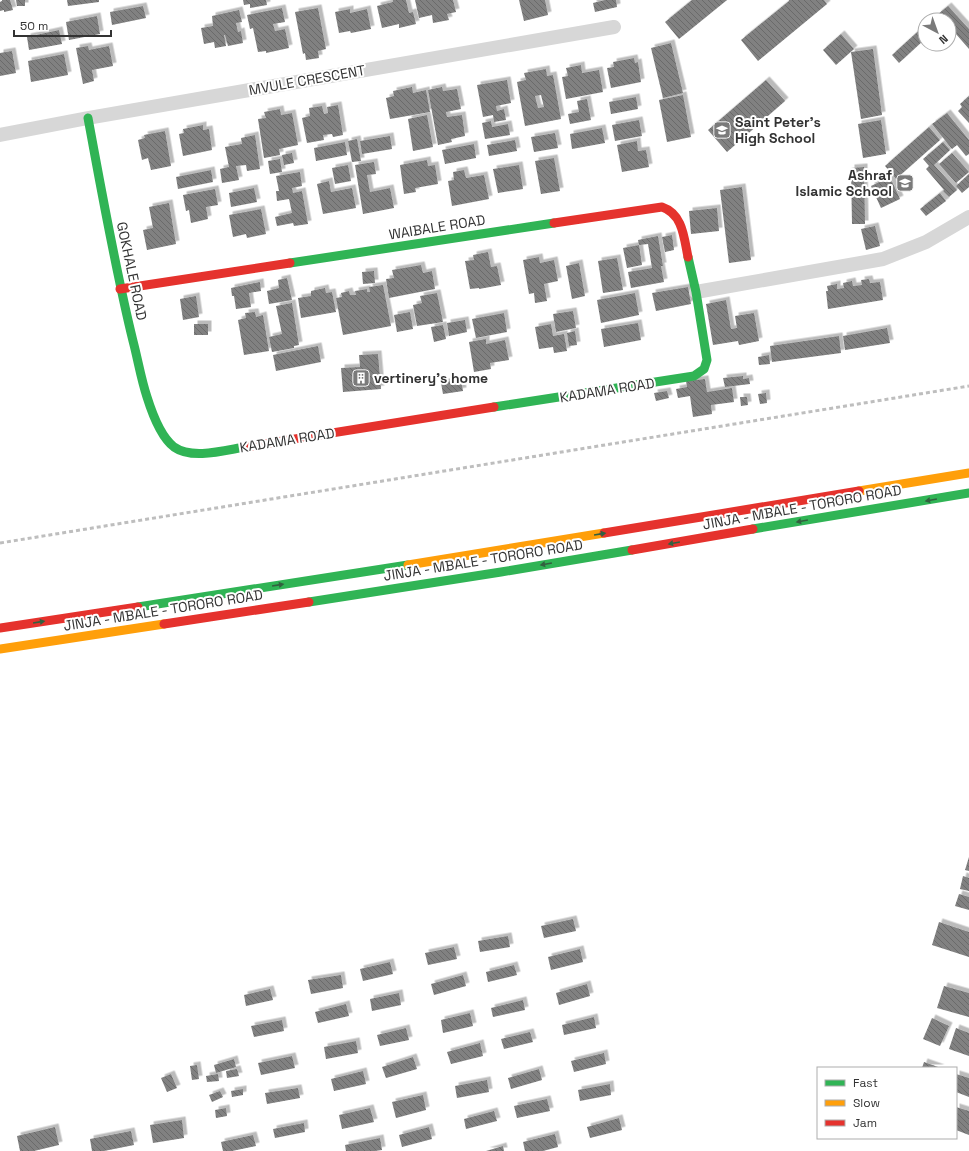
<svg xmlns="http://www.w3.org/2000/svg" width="969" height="1151" font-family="'Space Grotesk',sans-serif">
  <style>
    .building { fill: url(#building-back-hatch); fill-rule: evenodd; filter: url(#shadow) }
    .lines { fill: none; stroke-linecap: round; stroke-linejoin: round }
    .street { stroke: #d7d7d7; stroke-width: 14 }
    .fast { stroke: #30b455; stroke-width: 9 }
    .slow { stroke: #ff9f0a; stroke-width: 9 }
    .jam { stroke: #e5322d; stroke-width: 9 }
    .rail { stroke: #bebebe; stroke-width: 3; stroke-dasharray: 4 3; stroke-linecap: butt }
    .oneway { fill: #32603f }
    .labels { text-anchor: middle; stroke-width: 4; stroke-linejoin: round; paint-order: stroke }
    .street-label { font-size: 14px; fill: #333; stroke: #fff }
    .poi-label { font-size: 14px; font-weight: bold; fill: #333; stroke: #fff; text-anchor: start }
  </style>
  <defs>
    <pattern id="building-back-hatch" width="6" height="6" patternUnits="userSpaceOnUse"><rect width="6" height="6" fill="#818181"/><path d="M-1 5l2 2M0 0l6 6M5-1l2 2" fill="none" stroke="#6a6a6a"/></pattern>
    <filter id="shadow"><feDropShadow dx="3.5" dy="-3.5" stdDeviation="0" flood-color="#0004"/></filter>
  </defs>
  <rect width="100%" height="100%" fill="#fff"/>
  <g class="building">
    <path d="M2,0H10L13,10L4,12V10L0,11V2L2,1Z"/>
    <path d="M16,0H25V6H17Z"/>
    <path d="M67,0H99V2L68,6Z"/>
    <path d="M243,0H266L267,5L250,8V4L244,5Z"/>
    <path d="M393,0H406L409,13L413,12L416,24L399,28V24L382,28L377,6L393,2Z"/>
    <path d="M415,0H453L456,12L447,14L449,20L433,23L432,15L419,18Z"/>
    <path d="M519,0H545L548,15L524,21Z"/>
    <path d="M605,0H616L617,7L595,12L593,3Z"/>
    <path d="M692,0H727L679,39L665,22Z"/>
    <path d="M789,0H824L827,4L758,61L741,40L789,1Z"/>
    <path d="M143,6L146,18L112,25L110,12Z"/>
    <path d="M948,6L969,29V49L949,26V20H943L938,14Z"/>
    <path d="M282,8L285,22L273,24L275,31L285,29L289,48L266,53V51L258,52L253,28L250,29L247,15Z"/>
    <path d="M318,8L326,49L318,51L319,58L306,60L305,53L303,54L295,12Z"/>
    <path d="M350,9V13L367,9L371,29L351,33L350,31L339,33L335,12Z"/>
    <path d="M239,10L242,22L236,23L238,32L241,31L243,43L228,46L225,35H224L226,46L215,48L214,42L204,44L201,28L213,26L212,16Z"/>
    <path d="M97,16L100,34L69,40L66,22Z"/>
    <path d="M925,25V39L899,63L892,55Z"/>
    <path d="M59,30L62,44L29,50L27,37Z"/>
    <path d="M841,34L854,49L836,65L823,50Z"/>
    <path d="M671,43L683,93L663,98L651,48Z"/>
    <path d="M88,46L89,50L109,46L113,66L92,70L94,81L83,84L76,48Z"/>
    <path d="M873,49L882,115L861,119L851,52Z"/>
    <path d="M12,51L16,73L0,76V53Z"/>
    <path d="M64,54L68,75L31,82L28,61Z"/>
    <path d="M634,58L635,63L638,62L641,82L611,88L607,68L614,67L613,62Z"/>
    <path d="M581,65L582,73L599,70L603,92L566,99L562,77L568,76L566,68Z"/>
    <path d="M546,69L547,76L553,75L561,119L525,126L517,82L526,80L524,73ZM541,95L544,107L538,108L535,96Z"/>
    <path d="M507,80L511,103L496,106L497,111L504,109L506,120L494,122L493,115L483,117L477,85Z"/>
    <path d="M766,80L785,101L727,152L708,130Z"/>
    <path d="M412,87L413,93L426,90L430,112L390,119L386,98L394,96L393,91Z"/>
    <path d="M442,87L443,91L457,89L461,109L446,112L447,117L462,115L465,136L451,139L452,142L438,145L428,90Z"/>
    <path d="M683,95L691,137L667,142L659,100Z"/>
    <path d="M969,96V123L958,111L962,107L960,104Z"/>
    <path d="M636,97L638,109L611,114L609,102Z"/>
    <path d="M587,99L591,120L570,124L568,114L579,112L577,101Z"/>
    <path d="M338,105L343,135L333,137L332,134L323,135L324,140L307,143L302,118L310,116L309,108L322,106L324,114L328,113L327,107Z"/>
    <path d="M280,109L281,115L292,113L298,145L279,149L280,155L264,158L258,119L266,118L264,112Z"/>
    <path d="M947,113L969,140V154L966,156L957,145L952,149L932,124Z"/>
    <path d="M427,115L433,147L413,151L408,119Z"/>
    <path d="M639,120L642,136L615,141L612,125Z"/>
    <path d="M881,120L886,154L863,158L858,124Z"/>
    <path d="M491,121L492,127L508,124L510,135L485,139L482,123Z"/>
    <path d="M203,125V130L209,129L212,150L183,156L179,134L184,133L183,129Z"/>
    <path d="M929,127L940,140L896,179L885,166Z"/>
    <path d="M602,128L605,143L572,149L570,134Z"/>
    <path d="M165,131L171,166L151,170L148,158L142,160L138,140L145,138L144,135Z"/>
    <path d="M555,133L558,148L534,152L531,137Z"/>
    <path d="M255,135L260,169L247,171L246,165L236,166L239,180L222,183L220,169L229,167L225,147L242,144L241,138Z"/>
    <path d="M390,136L392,149L362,154L360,141Z"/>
    <path d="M357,139L361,161L352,162L348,141Z"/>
    <path d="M515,140L517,151L489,156L487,145Z"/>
    <path d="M637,141L638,151L646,150L649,167L622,172L617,145Z"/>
    <path d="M345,142L347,155L316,161L314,148Z"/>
    <path d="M943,142L950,150L934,165L957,190L949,197L943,191L944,190L926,169L929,166L923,159Z"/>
    <path d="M474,144L476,158L445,164L442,150Z"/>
    <path d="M292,153L294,163L284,165L282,155Z"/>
    <path d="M952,153L969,172L956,183L939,164Z"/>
    <path d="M554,158L560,191L541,194L535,161Z"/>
    <path d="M280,159L282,172L270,174L268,161Z"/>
    <path d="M427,160L428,166L435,165L438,184L415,188L416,192L404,194L400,165Z"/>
    <path d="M374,162L376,174L367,175L370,192L390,188L394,208L363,214L355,165Z"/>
    <path d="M348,165L351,181L335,184L332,168Z"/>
    <path d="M519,165L523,189L498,193L493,169Z"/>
    <path d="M864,167L865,224H852L851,168Z"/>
    <path d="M211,170L213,182L178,189L176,177Z"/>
    <path d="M464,170L466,178L484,175L489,199L452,206L448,181L454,180L453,172Z"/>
    <path d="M300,172L302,186L292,188L293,193L302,191L308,224L294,226L293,223L277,226L275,217L292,213L289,199L277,201L276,191H279L276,176Z"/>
    <path d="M969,174V187L962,193L956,186Z"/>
    <path d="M890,177L900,199L881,208L871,186Z"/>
    <path d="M329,181L331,192L352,188L356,208L323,214L317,184Z"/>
    <path d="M742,187L751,260L729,263L720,190Z"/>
    <path d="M254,188L257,202L231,207L229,193Z"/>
    <path d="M215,189L218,205L206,207L208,219L191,223L189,210L186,211L183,195Z"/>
    <path d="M940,193L946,201L926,216L920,209Z"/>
    <path d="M169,203L176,244L147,250L143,230L153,228L149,207Z"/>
    <path d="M717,208L719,231L691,234L689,211Z"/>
    <path d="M261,209L266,234L247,238L246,234L233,237L229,215Z"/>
    <path d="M875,226L880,246L866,250L861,229Z"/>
    <path d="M672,235L674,250L665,252L662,237Z"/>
    <path d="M658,236L663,266H661L664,282L631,288L628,272L652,268L648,244L639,245L638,240Z"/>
    <path d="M639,245L642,265L627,268L623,248Z"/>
    <path d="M488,252L491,267L497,266L501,285L479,289V288L470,289L465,261L474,260L473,255Z"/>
    <path d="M539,257L540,263L554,260L558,281L544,284L547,301L535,303L534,293L529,294L523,260Z"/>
    <path d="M617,258L623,290L603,293L598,261Z"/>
    <path d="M579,263L585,296L572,299L566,266Z"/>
    <path d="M421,265L423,273L432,271L435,289L389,298L386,279L394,278L392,270Z"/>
    <path d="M374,271L375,283L363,284L362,272Z"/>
    <path d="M287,278L292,300L269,304L267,291L279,288L278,280Z"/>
    <path d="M869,279L870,283L880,282L883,300L828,309L826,291H828L827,286L837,284V289L844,288L843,283L852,281L853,286L862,285L861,280Z"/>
    <path d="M260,282L261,291L249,293L251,307L236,309L234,296H232L231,288Z"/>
    <path d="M383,285L391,326L343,335L336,298L342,297L341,293L349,291L350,295H356L355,291L367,289V292H370L369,287Z"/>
    <path d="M688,287L691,304L656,311L652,293Z"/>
    <path d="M325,288L326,293L332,292L336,312L301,318L298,298L311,296V291Z"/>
    <path d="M437,293L443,322L417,326L413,305L422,303L420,296Z"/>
    <path d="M635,293L639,315L601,323L597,300Z"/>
    <path d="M196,296L199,317L183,320L180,299Z"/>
    <path d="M726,300L731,329L737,328L735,316L754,313L759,341L739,345L738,341L713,345L706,304Z"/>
    <path d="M292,303L299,345L294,346V348L272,352L269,337L282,334L276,306Z"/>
    <path d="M573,311L576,328L556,332L553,314Z"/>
    <path d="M255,312L256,317L263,315L269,351L244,355L238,320L246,318L245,313Z"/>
    <path d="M410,312L413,329L397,332L394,315Z"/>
    <path d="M504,313L507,332L476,338L472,319Z"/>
    <path d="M465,320L467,332L449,336L447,323Z"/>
    <path d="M638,323L641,340L604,347L601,329Z"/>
    <rect x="194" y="324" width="14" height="11"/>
    <path d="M551,324L553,336L564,334L567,351L554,353L553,347L539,349L535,327Z"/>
    <path d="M443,325L446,339L434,342L431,327Z"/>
    <path d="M887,328L890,343L845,350L843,336Z"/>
    <path d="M575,331L577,345L569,346L567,333Z"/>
    <path d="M839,336L841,353L772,362L770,346Z"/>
    <path d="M486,339V344L505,340L509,360L490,363L491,369L474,372L469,342Z"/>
    <path d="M318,346L321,362L276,371L273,355Z"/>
    <path d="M378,354L381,389L343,392L341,368L360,367L359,355Z"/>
    <path d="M769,355L770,364L759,365L758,357Z"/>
    <path d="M743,376V379L749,378L750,384L725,387L723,378Z"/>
    <path d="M461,379L463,391L443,394L441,383Z"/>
    <path d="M705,379L707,392L732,388L734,402L711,405L712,414L693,417L690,396L678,398L676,389L687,387L686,381Z"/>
    <path d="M667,391L669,398L656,401L654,393Z"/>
    <path d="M766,393L767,403L760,404L758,394Z"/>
    <path d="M740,397H747L748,405L741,406Z"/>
    <path d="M969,857V871L965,870Z"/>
    <path d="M963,876L969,878V891L960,889Z"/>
    <path d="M959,894L969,897V910L955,906Z"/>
    <path d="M573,919L576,931L544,938L541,926Z"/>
    <path d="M939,922L969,932V957L932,945Z"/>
    <path d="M508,936L510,947L480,952L478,941Z"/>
    <path d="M454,947L457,959L428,965L425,953Z"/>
    <path d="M580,949L583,962L551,970L548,957Z"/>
    <path d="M390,962L393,974L363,981L360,969Z"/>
    <path d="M514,965L517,975L488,982L486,972Z"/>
    <path d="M341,975L343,988L311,994L308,980Z"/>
    <path d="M463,975L466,986L434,995L431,984Z"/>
    <path d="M587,984L590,996L559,1005L556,993Z"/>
    <path d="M944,986L969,993V1017L937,1008Z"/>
    <path d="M270,989L273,1000L246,1006L244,995Z"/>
    <path d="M399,993L401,1005L372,1011L370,999Z"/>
    <path d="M523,1000L525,1010L493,1017L491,1008Z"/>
    <path d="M346,1004L349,1016L318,1023L315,1012Z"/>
    <path d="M470,1013L473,1026L443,1033L441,1020Z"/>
    <path d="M594,1017L596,1028L564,1035L562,1025Z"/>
    <path d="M932,1018L949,1026L940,1046L923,1039Z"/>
    <path d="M282,1020L284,1031L254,1037L251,1026Z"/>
    <path d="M406,1028L409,1040L380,1046L377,1035Z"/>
    <path d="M956,1028L969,1033V1056L949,1049Z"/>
    <path d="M530,1032L533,1042L504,1049L501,1039Z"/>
    <path d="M356,1041L358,1053L326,1059L324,1047Z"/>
    <path d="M480,1043L483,1056L451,1064L447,1052Z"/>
    <path d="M604,1053L606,1064L574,1072L571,1061Z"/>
    <path d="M292,1056L295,1068L261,1075L258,1063Z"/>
    <path d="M413,1057L417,1069L386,1078L382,1067Z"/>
    <path d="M234,1059L236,1067L216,1073L214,1065Z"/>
    <path d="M924,1062L941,1068H922Z"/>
    <path d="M197,1065L199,1079L192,1080L190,1066Z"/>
    <path d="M237,1069L239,1076L227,1078L226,1071Z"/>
    <path d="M539,1069L542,1080L511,1089L508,1078Z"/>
    <path d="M363,1071L366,1084L334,1091L331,1079Z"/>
    <path d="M171,1074L177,1088L167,1092L161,1078Z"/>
    <path d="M218,1074L219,1081L207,1082L206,1076Z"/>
    <path d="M956,1074L969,1078V1097L956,1092Z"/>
    <path d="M487,1080L489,1092L457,1098L455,1086Z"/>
    <path d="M610,1084L611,1095L580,1101L578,1090Z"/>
    <path d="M298,1088L300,1098L267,1104L265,1093Z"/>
    <path d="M243,1089V1095L232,1097L231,1091Z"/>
    <path d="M220,1091L223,1097L212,1102L209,1095Z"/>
    <path d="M423,1095L426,1110L396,1118L392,1102Z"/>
    <path d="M547,1099L550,1111L517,1118L514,1106Z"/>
    <path d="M956,1107L969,1111V1135L956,1130Z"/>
    <path d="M226,1108L227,1116L216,1118L215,1110Z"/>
    <path d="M370,1108L374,1122L342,1129L339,1115Z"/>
    <path d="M494,1111L497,1121L466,1129L464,1119Z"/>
    <path d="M619,1118L622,1130L590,1138L587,1127Z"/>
    <path d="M182,1120L184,1138L153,1143L150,1125Z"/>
    <path d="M304,1123L305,1132L275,1138L273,1129Z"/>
    <path d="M55,1127L59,1145L34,1151H20L17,1136Z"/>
    <path d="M429,1127L432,1139L402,1147L399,1135Z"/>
    <path d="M131,1131L134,1145L104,1151H92L90,1139Z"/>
    <path d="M555,1134L558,1147L543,1151H525L523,1142Z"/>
    <path d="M253,1135L256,1146L232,1151H223L221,1142Z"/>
    <path d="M380,1138L382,1150L375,1151H346L345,1145Z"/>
    <path d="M503,1146L504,1151H486Z"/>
  </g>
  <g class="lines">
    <g class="street">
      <path d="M0,135L88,118L614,27"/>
      <path d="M696,292L883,259L926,242L969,217"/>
    </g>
    <g class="fast">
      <path d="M88,118C102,193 115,268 133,341C138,360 141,379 147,397C152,413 161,437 174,447C192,460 226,450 245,447"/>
      <path d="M290,263L554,223"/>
      <path d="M494,407L694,376L704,369L707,360L696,292L688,257"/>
      <path d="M753,529L969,493"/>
      <path d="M309,602L501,572L632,550"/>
      <path d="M138,607L408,565"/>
    </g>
    <g class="slow">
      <path d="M859,491L969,473"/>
      <path d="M408,565L604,533"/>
      <path d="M0,649L164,624"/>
    </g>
    <g class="jam">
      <path d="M554,223L662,207C683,214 684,238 688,257"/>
      <path d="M120,289L290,263"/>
      <path d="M245,447L494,407"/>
      <path d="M604,533L859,491"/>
      <path d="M632,550L753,529"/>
      <path d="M164,624L309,602"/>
      <path d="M0,628L138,607"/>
    </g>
    <path class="rail" d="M0,543L969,386"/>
  </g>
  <defs><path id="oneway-solid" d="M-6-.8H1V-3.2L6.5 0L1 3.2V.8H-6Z"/></defs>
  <g class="oneway">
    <use href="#oneway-solid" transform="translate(931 500) rotate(170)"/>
    <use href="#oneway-solid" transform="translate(802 521) rotate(170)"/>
    <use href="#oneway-solid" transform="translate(600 534) rotate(-9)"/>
    <use href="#oneway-solid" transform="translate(674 543) rotate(170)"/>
    <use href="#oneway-solid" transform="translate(546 564) rotate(170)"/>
    <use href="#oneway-solid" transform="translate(278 585) rotate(-9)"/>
    <use href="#oneway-solid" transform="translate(39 622) rotate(-9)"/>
  </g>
  <defs>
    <symbol id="school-square" viewBox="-11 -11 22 22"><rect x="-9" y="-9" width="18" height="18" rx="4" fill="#7a7a7a" stroke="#fff"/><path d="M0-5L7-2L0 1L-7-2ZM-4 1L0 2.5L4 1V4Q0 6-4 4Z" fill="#fff"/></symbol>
    <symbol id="building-square" viewBox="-11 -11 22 22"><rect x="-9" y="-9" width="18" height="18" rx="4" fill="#7a7a7a" stroke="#fff"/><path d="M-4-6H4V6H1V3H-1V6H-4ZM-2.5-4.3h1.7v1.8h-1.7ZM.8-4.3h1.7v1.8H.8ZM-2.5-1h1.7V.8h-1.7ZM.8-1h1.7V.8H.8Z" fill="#fff"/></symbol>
  </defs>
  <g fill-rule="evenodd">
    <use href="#school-square" x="712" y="120" width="20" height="20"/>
    <use href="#school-square" x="895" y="173" width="20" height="20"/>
    <use href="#building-square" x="351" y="368" width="20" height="20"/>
  </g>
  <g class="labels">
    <g class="street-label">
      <text transform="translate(307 80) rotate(-10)" y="5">MVULE CRESCENT</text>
      <text transform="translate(437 227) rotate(-9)" y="5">WAIBALE ROAD</text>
      <text transform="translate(132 271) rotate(78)" y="5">GOKHALE ROAD</text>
      <text transform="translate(607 390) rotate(-9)" y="5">KADAMA ROAD</text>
      <text transform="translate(287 440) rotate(-9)" y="5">KADAMA ROAD</text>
      <text transform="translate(802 507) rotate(-10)" y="5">JINJA - MBALE - TORORO ROAD</text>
      <text transform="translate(483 560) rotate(-9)" y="5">JINJA - MBALE - TORORO ROAD</text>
      <text transform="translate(163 610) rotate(-9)" y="5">JINJA - MBALE - TORORO ROAD</text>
    </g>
    <g class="poi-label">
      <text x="735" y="127">Saint Peter's<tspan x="735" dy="16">High School</tspan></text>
      <text x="892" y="180" text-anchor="end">Ashraf<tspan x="892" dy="16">Islamic School</tspan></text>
      <text x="374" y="383">vertinery's home</text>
    </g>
  </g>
  <rect x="817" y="1067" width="140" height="72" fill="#ffffff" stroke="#adadad"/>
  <rect x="825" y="1080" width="20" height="6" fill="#30b455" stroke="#adadad"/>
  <text x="853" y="1087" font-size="12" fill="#333333">Fast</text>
  <rect x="825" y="1100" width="20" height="6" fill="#ff9f0a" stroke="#adadad"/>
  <text x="853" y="1107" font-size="12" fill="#333333">Slow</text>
  <rect x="825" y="1120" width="20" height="6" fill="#e5322d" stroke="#adadad"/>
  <text x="853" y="1127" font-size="12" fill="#333333">Jam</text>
  <g transform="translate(937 32) rotate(139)"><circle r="19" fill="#ffffff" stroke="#adadad"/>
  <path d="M0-3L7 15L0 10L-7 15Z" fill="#7a7a7a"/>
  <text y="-6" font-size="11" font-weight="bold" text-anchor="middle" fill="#333333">N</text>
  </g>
  <path d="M14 30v6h97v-6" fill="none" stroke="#333333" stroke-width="2"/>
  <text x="20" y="30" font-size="12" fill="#333333" stroke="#ffffff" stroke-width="3" paint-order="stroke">50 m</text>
</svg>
